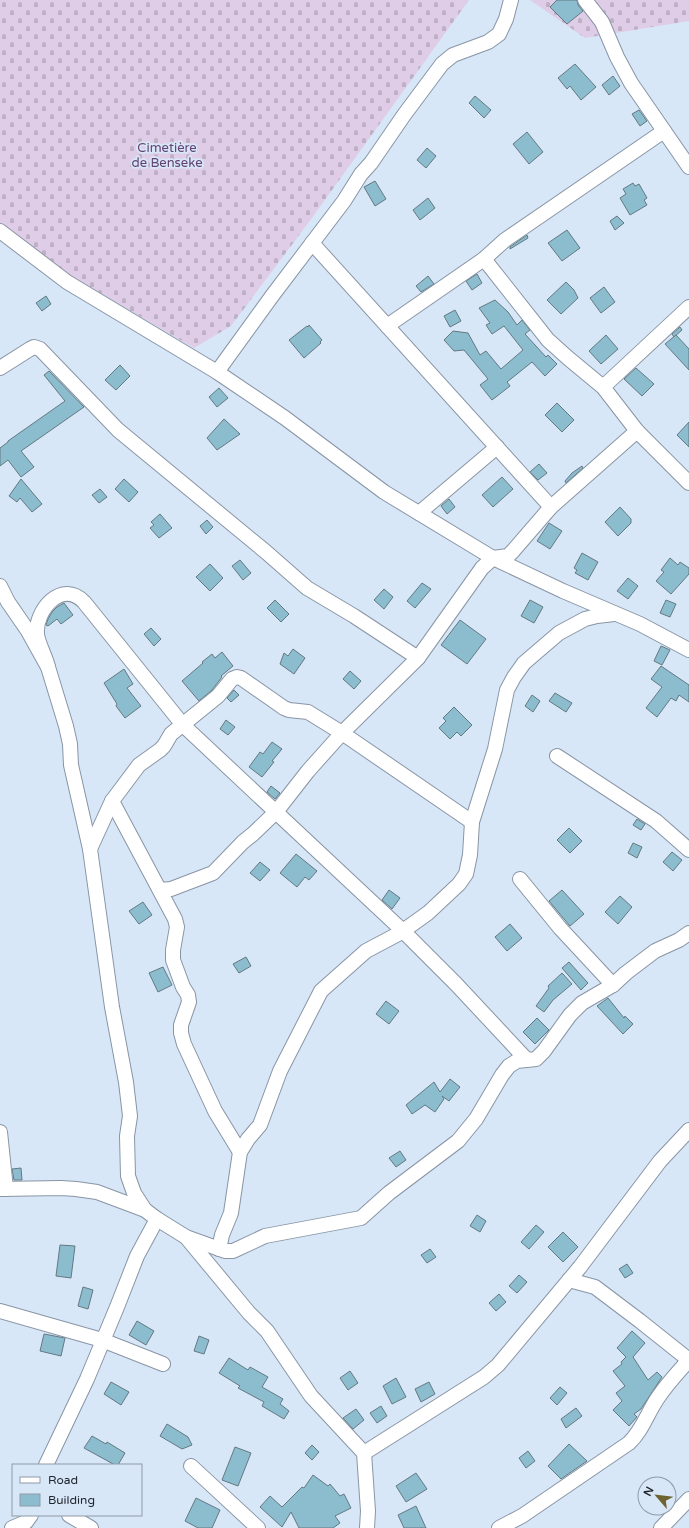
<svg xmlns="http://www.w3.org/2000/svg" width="689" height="1528" font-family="'Varela Round',sans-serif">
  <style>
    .cemetery { fill: url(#cemetery-stones) }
    .building { fill: #8cbdcf; stroke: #637981 }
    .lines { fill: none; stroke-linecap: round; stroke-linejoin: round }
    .street-casing { stroke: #8895a5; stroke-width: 16 }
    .street { stroke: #fff; stroke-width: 14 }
    .labels { text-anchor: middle; stroke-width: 3.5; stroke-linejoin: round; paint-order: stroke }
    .park-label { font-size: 13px; fill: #644273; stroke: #d8e7f8 }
  </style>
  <defs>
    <pattern id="cemetery-stones" width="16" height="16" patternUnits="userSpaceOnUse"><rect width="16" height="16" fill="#dfcde7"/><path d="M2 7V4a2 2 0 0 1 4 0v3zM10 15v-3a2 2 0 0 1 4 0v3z" fill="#bfb0c6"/></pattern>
  </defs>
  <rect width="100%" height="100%" fill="#d8e7f8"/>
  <g class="cemetery">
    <path d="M0,0H469L309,222L231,326L194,348L0,234Z"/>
    <path d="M530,0H689V21L585,38Z"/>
  </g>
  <g class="building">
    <path d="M557,0H577L578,5L583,11L567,24L550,7Z"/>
    <path d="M575,64L596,87L581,100L570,86L567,89L558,78Z"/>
    <path d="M613,76L620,86L609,95L602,85Z"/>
    <path d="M475,96L491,110L484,118L469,103Z"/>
    <path d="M639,110L647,121L640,126L632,114Z"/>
    <path d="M527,132L543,152L529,164L513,144Z"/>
    <path d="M427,148L436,156L426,168L417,160Z"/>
    <path d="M375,181L386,199L375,206L364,187Z"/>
    <path d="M633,183L635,186L639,184L647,198L644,200L647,205L630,215L620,198L626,194L623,189Z"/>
    <path d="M428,198L435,208L420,220L413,210Z"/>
    <path d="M617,216L624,223L615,230L610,221Z"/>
    <path d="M567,230L580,248L562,261L548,243Z"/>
    <path d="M527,235L528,238L510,249V247Z"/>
    <path d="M477,274L482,283L472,290L466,281Z"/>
    <path d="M428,276L434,284L421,292L416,286Z"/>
    <path d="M566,282L574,290L578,298L561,314L547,300Z"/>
    <path d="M604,287L615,302L601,313L590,298Z"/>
    <path d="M46,296L51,304L42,311L36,303Z"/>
    <path d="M495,300L508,312L517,325L522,320L530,330L525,334L546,357L548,355L557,364L545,376L532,362L507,382L510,386L492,400L480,385L488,379L464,350L454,351L444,340L453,331L468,333L480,355L486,351L501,369L523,350L504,326L492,334L486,325L490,323L479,308Z"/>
    <path d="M455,310L461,321L450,327L444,316Z"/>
    <path d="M309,325L322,340L320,342L321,343L304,358L289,340L307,326L308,327Z"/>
    <path d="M680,327L682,330L674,337L672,334Z"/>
    <path d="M606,335L618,349L601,364L589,351Z"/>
    <path d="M676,335L689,349V370L665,344Z"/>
    <path d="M120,365L130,376L116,390L105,380Z"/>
    <path d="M636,368L654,384L642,396L624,379Z"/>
    <path d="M49,371L84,407L21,451L34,467L21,477L8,460L0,466V448L8,442V441L65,401L44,375Z"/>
    <path d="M219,388L228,398L217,407L209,397Z"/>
    <path d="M557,403L574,420L562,432L545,415Z"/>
    <path d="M224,419L240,434L217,450L207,438Z"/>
    <path d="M689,422V447L677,435Z"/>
    <path d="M539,464L547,473L538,480L530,472Z"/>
    <path d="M582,466L583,468L566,483L565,481L572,473Z"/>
    <path d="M502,477L513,489L493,507L482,495Z"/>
    <path d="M21,479L42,504L32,512L20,498L17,502L9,496Z"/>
    <path d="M124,479L138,492L129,502L115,489Z"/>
    <path d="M100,489L107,497L99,503L92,495Z"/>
    <path d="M449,499L455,507L447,514L441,506Z"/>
    <path d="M620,507L631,519V523L618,536L605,522Z"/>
    <path d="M160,514L172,528L159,538L150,528L154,525L151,522Z"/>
    <path d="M207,520L213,527L206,534L200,526Z"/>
    <path d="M549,523L562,531L550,549L537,541Z"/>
    <path d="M582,553L598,562L588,580L575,573L577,570L574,568Z"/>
    <path d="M670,558L678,565L680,562L689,568V574L671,594L656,581L664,572L661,570Z"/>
    <path d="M240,560L251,573L243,580L232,566Z"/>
    <path d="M210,564L223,578L210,591L196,577Z"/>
    <path d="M628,578L638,586L628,599L617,591Z"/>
    <path d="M422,583L431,589L415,608L407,601Z"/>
    <path d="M384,589L393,597L384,609L374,600Z"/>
    <path d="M275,600L289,614L281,622L267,608Z"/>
    <path d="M530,600L543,607L534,623L521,616Z"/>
    <path d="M666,600L676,604L670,617L660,613Z"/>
    <path d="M64,603L73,615L61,624L57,619L48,626L46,625L48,619L52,612L57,607Z"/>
    <path d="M460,620L486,639L467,664L441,645Z"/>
    <path d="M151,628L161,639L154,646L144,634Z"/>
    <path d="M661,646L670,650L662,665L654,661Z"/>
    <path d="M293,649L305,658L294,674L280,664L284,653L288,656Z"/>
    <path d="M222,652L233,666L221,676L222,677L212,690L199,701L182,681L203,663L202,662L212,654L215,658Z"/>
    <path d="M661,666L689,685V702L679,695L676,701L671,698L657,717L646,708L662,687L651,679Z"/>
    <path d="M124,669L133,684L127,688L141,706L125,718L116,706L117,704L104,683Z"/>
    <path d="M350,671L361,681L354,689L343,679Z"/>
    <path d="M234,690L239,695L231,702L227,698Z"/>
    <path d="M555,693L572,703L566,712L549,701Z"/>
    <path d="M532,695L540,701L533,712L525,706Z"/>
    <path d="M454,707L472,725L461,736L457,732L450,739L439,728L446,721L443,718Z"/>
    <path d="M226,720L235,727L228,735L220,729Z"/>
    <path d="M272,742L282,749L272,761L274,762L262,777L249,767L260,752L263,754Z"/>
    <path d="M271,786L280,793L275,799L267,792Z"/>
    <path d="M637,819L645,824L641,830L633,825Z"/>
    <path d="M569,828L582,841L570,853L557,840Z"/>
    <path d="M633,843L642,847L637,858L628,853Z"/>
    <path d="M672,852L682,860L673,871L663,862Z"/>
    <path d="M296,854L317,871L309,880L305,877L297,887L280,873Z"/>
    <path d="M260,862L270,870L260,881L250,873Z"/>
    <path d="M389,890L400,898L392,909L382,900Z"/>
    <path d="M562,890L584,914L570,926L549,901Z"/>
    <path d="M620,896L632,907L618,924L605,912Z"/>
    <path d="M143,902L152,915L139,924L129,911Z"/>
    <path d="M510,924L522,938L507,951L495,937Z"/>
    <path d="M246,957L251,966L239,973L233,964Z"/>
    <path d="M569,962L588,983L581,990L562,968Z"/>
    <path d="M163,967L172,985L158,992L149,973Z"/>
    <path d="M562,973L572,984L553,1000L544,1012L536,1006L549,988L548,986Z"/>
    <path d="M608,998L624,1018L625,1016L633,1024L623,1034L597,1006Z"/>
    <path d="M386,1001L399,1011L389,1024L376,1014Z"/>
    <path d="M537,1018L549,1030L535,1044L523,1032Z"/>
    <path d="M450,1079L460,1087L449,1101L442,1096L444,1099L435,1112L425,1105L412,1114L406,1105L434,1082L440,1092Z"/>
    <path d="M400,1151L406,1160L396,1167L389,1158Z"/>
    <path d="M21,1168L22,1180H14L12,1169Z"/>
    <path d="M477,1215L486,1221L480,1232L470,1226Z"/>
    <path d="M536,1225L544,1232L529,1249L521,1242Z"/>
    <path d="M563,1232L578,1247L563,1262L548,1247Z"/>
    <path d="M60,1245L75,1246L71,1278L56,1276Z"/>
    <path d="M430,1249L436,1257L427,1263L421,1255Z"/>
    <path d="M627,1264L633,1273L625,1278L619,1269Z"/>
    <path d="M519,1275L527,1282L517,1293L509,1286Z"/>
    <path d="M83,1287L93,1290L88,1309L78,1306Z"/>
    <path d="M499,1294L506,1302L496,1311L489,1303Z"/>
    <path d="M137,1321L154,1331L146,1345L129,1335Z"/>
    <path d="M632,1331L645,1343L633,1357L648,1380L657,1372L662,1377L641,1409L634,1414L637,1417L629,1426L613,1410L622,1401L616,1393L625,1386L613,1371L622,1364L621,1362L626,1357L617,1348Z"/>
    <path d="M44,1334L65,1338L61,1356L40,1351Z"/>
    <path d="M199,1336L209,1340L204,1354L194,1351Z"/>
    <path d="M229,1358L248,1370L250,1367L268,1377L262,1387L283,1399L280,1404L289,1411L284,1419L262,1406L264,1402L238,1388L240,1386L219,1373Z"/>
    <path d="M350,1371L358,1383L348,1390L340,1378Z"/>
    <path d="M396,1378L406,1397L392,1404L383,1386Z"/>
    <path d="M111,1382L129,1392L121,1405L104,1394Z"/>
    <path d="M429,1382L435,1394L421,1402L415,1389Z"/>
    <path d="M560,1387L567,1393L557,1405L550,1398Z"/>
    <path d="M381,1406L387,1416L377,1423L370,1413Z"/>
    <path d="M576,1408L582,1416L566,1428L561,1419Z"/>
    <path d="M356,1409L364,1420L353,1429L343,1418Z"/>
    <path d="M167,1424L188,1437L192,1445L182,1449L160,1436Z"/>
    <path d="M92,1436L106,1444L107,1442L125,1453L118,1465H115L84,1448Z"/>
    <path d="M569,1444L587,1461L561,1479L548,1466Z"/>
    <path d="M312,1445L319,1452L312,1460L305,1453Z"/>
    <path d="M235,1447L251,1453L238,1486L222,1480Z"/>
    <path d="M528,1451L535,1461L526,1468L519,1458Z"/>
    <path d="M416,1473L427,1489L406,1502L396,1486Z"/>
    <path d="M313,1475L328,1486L330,1484L340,1496L344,1494L351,1508L335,1516L340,1523L333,1528H299L291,1512L282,1527L260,1507L270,1496L282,1507L302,1487L304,1488Z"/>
    <path d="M196,1498L220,1510L212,1528H198L185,1521Z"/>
    <path d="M416,1506L426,1528H404L398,1515Z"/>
  </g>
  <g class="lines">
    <defs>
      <g id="street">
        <path d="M585,0L602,22L617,57L631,83L689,167"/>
        <path d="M0,231L67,282L217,372L285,418L384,492L493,558L563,591L640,624L689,650"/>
        <path d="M312,243L551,507"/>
        <path d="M484,259L548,340L568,358L603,387L637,431L689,483"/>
        <path d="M387,326L484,259L505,240L664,131"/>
        <path d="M0,368L30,349L34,347L40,349L118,430L266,552L307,588L354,616L418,658"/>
        <path d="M217,372L272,296L344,201L361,174L371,163L404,115L442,64L453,55L488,42L499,34L506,19L511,0"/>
        <path d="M603,387L689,307"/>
        <path d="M419,513L497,447"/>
        <path d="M0,586L8,602L28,631L48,667L66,726L70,744L71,765L90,849L112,1007L126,1082L130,1116L127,1136L128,1176L134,1193L145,1210"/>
        <path d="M48,667C46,657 38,644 37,634C35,610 62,579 84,602L183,725L403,931L456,984L527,1060"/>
        <path d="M557,756L656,821L689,850"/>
        <path d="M112,801L175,919L177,927L173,950V960L183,987L188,995L189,1002L181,1025V1033L184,1044L215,1111L240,1152"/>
        <path d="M90,849L112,801L139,765L160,750L164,746L171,734L218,696L232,679L237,677L241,678L284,708L289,710L308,712L342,733L472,822"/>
        <path d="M520,879L560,928L613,985"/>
        <path d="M160,890L171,889L213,873L243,842L253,834L276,812L308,771L342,733L418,658L482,568L493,558L508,556L513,551L551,507L637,431"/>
        <path d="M0,1132L6,1189"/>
        <path d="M0,1189L61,1188L76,1189L97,1192L145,1210L157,1219L186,1237L249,1313L267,1331L311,1396L364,1453L368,1511L367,1528"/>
        <path d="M186,1237L225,1251H233L265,1236L361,1218L389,1193L458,1141L476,1119L502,1075L509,1066L517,1061L536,1059L544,1051L570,1015L582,1003L613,985L626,973L655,951L679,940L689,933"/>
        <path d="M219,1249L222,1235L231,1213L240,1152L248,1139L260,1125L280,1071L321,991L366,951L400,933L428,913L459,884L466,874L470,855L472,822L495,749L507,690L514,677L524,663L559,633L585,619L597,616L614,614"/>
        <path d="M569,1280L595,1287L640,1321L689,1360"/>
        <path d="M0,1311L102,1340L163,1364"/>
        <path d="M364,1453L484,1377L498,1365L580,1267L660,1161L689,1130"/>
        <path d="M46,1465L87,1379L117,1307L137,1256L157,1219"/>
        <path d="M191,1466L258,1528"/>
        <path d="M69,1515L91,1528"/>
        <path d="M12,1528L26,1522L31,1515"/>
        <path d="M499,1528L522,1516L629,1443C642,1431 647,1414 657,1399C666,1385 678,1372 689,1360"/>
        <path d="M661,1528L689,1499"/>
      </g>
    </defs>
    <use href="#street" class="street-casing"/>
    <use href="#street" class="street"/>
  </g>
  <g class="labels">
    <g class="park-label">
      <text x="167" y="152">Cimetière<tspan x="167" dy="15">de Benseke</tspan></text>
    </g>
  </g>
  <rect x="12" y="1464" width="130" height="52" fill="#d8e7f8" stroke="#8f9aa7"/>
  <rect x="20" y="1477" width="20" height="6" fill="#ffffff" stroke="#8f9aa7"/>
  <text x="48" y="1484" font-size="12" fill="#21262d">Road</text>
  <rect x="20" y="1494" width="20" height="12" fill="#8cbdcf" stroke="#8f9aa7"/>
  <text x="48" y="1504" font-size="12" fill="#21262d">Building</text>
  <g transform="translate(657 1496) rotate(298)"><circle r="19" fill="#d8e7f8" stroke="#8f9aa7"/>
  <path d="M0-3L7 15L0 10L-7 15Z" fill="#6e6330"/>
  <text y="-6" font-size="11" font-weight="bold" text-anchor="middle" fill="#21262d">N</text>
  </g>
</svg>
